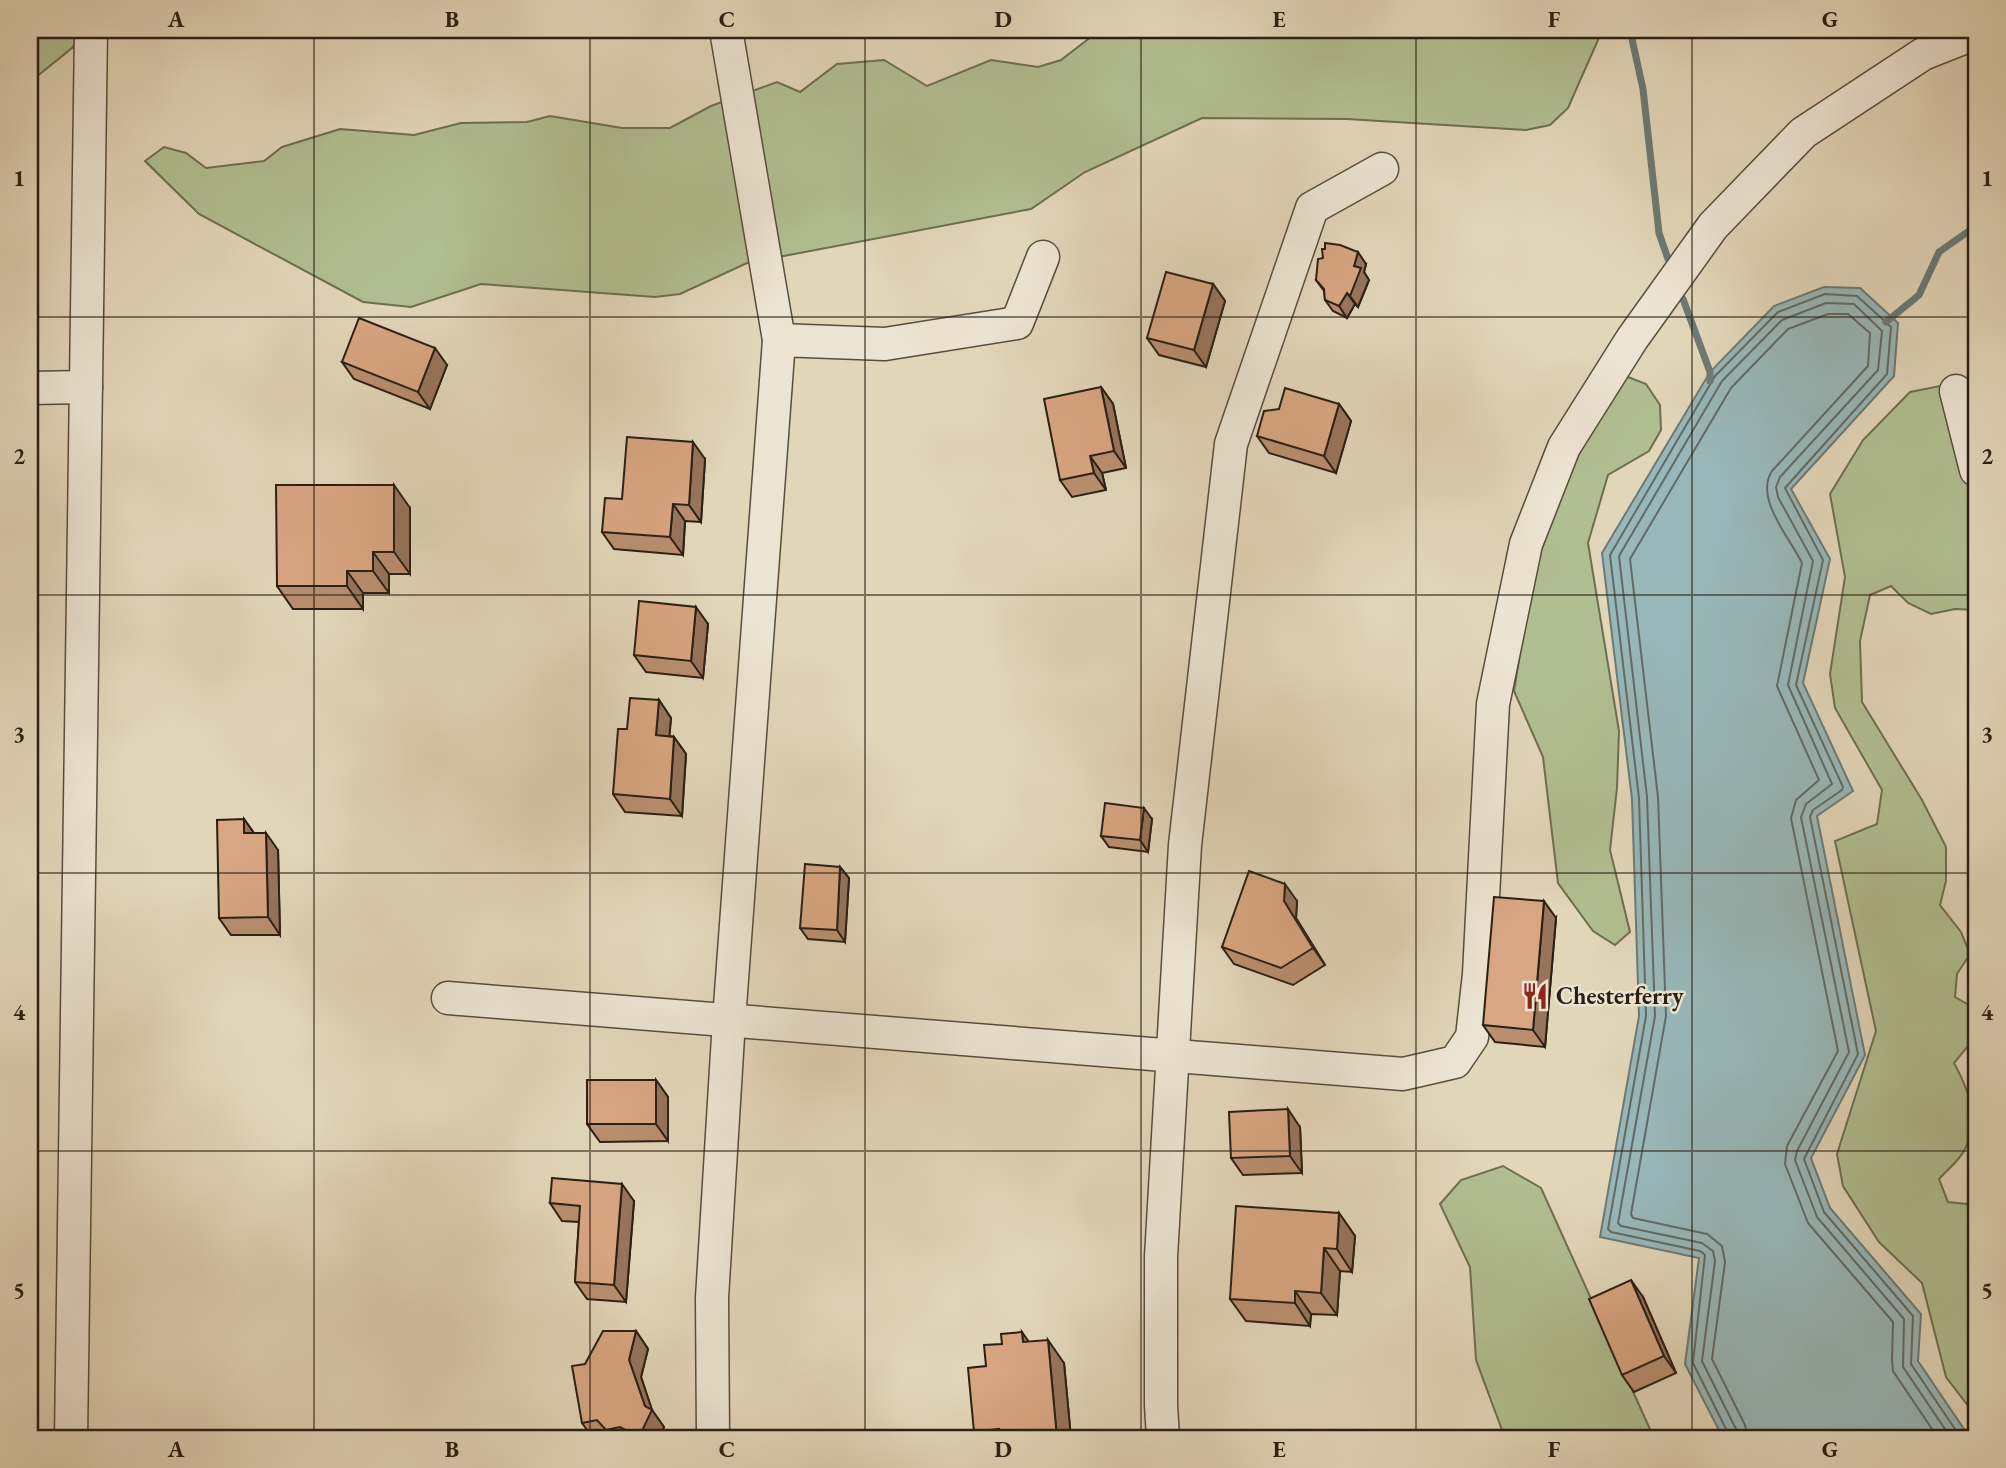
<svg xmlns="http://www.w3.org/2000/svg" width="2006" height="1468" font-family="'EB Garamond',serif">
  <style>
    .green { fill: #b1be91; stroke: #6e6e52; stroke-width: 2 }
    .water { fill: #98b7b8; stroke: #6c7a76; stroke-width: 2 }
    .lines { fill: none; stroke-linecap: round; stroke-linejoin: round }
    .shore { stroke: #616b66; stroke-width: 2 }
    .stream { stroke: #6c7a76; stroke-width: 7 }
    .minor-casing { stroke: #584d3d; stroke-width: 35 }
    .minor { stroke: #ece4d2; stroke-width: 32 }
    .wall { fill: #ba8f70; stroke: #2a1f14; stroke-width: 2 }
    .shaded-wall { fill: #97745b; stroke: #2a1f14; stroke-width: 2 }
    .building { fill: #d8a682; stroke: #2a1f14; stroke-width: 2 }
    .grid { fill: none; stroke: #2a1f14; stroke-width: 2; stroke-opacity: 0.55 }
    .labels { text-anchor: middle; stroke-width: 5; stroke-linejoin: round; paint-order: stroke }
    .poi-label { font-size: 24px; font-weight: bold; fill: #2a1f14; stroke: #ece4d2; text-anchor: start }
    .neatline { fill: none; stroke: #2a1f14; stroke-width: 2.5 }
    .grid-label { font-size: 23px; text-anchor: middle; font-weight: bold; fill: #2a1f14 }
  </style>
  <rect width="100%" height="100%" fill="#e2d6b9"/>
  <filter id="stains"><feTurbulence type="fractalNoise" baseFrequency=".00286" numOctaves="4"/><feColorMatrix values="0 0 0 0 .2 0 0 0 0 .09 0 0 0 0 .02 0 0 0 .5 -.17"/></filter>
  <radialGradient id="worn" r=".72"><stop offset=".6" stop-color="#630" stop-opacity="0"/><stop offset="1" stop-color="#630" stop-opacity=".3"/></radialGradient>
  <g class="green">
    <path d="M30,30H83L72,48L30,82Z"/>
    <path d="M1100,30H1598V40L1568,108L1550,125L1526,130L1347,119L1202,118L1085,172L1031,209L747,263L680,294L655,297L481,284L411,307L363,302L199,214L145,161L164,147L186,153L206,168L264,161L282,147L340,129L414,135L461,123L527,122L550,116L622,128H670L711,106L777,82L800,92L837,64L884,60L927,86L991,60L1038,67L1061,60Z"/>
    <path d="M1623,375L1646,384L1660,405L1661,430L1649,451L1608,475L1588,543L1619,731L1617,788L1610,850L1630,932L1615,945L1593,931L1558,883L1543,757L1514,691L1542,516Z"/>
    <path d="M1945,385L1976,423V610L1955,609L1931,614L1908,603L1891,586L1870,595L1860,641L1862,702L1922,800L1946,847V881L1940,905L1961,932L1970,954L1957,974L1955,997L1976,1009V1046H1968L1954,1063C1969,1090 1980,1120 1965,1149C1960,1160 1947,1170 1939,1179L1948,1202L1976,1205V1288L1972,1292L1968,1339L1976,1351V1416L1946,1377L1922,1283L1879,1242L1843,1186L1837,1154L1876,1031L1835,841L1877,824L1882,790L1835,708L1830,674L1845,577L1830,494L1863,440L1910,392Z"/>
    <path d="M1503,1166L1541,1188L1654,1438H1505L1476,1360L1470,1267L1440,1204L1461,1180Z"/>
  </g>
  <path class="water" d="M1824,287L1860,288L1898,323L1894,376L1791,489L1830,559L1803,683L1853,791L1817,816L1865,1055L1811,1158L1830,1208L1921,1314L1918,1361L1970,1438H1723L1685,1364L1699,1258L1600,1237L1639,1016L1632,799L1602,553L1710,372L1774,306Z"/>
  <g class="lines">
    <g class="shore">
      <path d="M1728,1438V1433L1693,1363L1705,1255L1700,1251L1611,1232L1608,1229L1646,1016L1639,798L1610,555L1715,376L1778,312L1825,294L1857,296L1891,327L1887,374L1785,488L1823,560L1796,685L1843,787L1842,790L1813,810L1810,817L1858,1054L1804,1159L1824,1212L1913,1316L1911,1364L1961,1438"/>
      <path d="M1737,1438L1736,1429L1702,1361L1715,1261L1713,1251L1702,1243L1621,1226L1618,1223L1655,1016L1647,797L1619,556L1722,381L1782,320L1826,303L1854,304L1882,331L1878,370L1780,477L1776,487L1778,497L1813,561L1788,685L1832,784L1806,804L1801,817L1849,1052L1797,1151L1795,1160L1817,1217L1904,1319L1903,1367L1951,1438"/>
      <path d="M1748,1438L1745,1425L1712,1359L1725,1262L1722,1246L1707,1234L1633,1218L1631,1214L1666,1016L1658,797L1630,559L1731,388L1788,329L1828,314H1848L1870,333L1868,366L1772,471C1754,498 1790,538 1802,563L1777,686L1819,780L1796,800L1791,818L1838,1051L1787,1146L1785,1164L1808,1223L1893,1322L1892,1360L1893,1371L1938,1438"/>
    </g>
    <g class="stream">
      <path d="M1630,30L1643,89L1659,233L1668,259"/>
      <path d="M1683,299L1710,372V381"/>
      <path d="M1886,322L1919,295L1939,252L1976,226"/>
    </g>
    <defs>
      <g id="minor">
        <path d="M726,30L779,340"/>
        <path d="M30,388L86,387"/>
        <path d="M1956,391L1976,470"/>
        <path d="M448,998L1403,1074L1455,1062L1472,1037L1479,974L1493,704L1526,544L1564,447L1632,339L1713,226L1803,133L1923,54L1976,33"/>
        <path d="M71,1438L91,30"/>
        <path d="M713,1438L712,1298L729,1020L779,340L885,344L1017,323L1043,257"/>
        <path d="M1163,1438L1161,1405V1257L1185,845L1231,444L1312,208L1382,169"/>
      </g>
    </defs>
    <use href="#minor" class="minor-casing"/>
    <use href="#minor" class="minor"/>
  </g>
  <g class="wall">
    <path d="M1366,264L1364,272L1369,280L1358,307L1355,304L1347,318L1333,311L1325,300L1324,291L1316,280Z"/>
    <path d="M1213,284L1225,301L1206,367L1159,355L1147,338Z"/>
    <path d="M342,362L447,365L430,409L354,379Z"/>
    <path d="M1101,387L1113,404L1126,468L1102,473L1106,490L1072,497L1060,480Z"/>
    <path d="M1339,404L1351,421L1336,473L1269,453L1257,436Z"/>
    <path d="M705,459L701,522L685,521L683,555L614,549L602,532L622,499Z"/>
    <path d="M410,508V574H389V593H363V609H293L277,586Z"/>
    <path d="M708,624L703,678L646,672L634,655Z"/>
    <path d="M659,700L671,718L669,736L674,737L686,754L682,816L625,812L613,794L627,729Z"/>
    <path d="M244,819L254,833L278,850L280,935H231L219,918Z"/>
    <path d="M1152,819L1148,852L1109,847L1101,836Z"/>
    <path d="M840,867L849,878L845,942L808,939L800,928Z"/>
    <path d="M1297,901L1296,918L1325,965L1293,985L1234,964L1222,947Z"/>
    <path d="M1556,918L1545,1047L1495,1042L1483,1025Z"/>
    <path d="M656,1080L668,1097V1141L600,1142L587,1124Z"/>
    <path d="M1300,1127L1302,1173L1243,1175L1231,1158Z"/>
    <path d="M634,1201L626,1302L587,1299L575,1282L579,1222L562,1221L550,1203Z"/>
    <path d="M1339,1213L1355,1236L1352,1272L1340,1271L1337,1315L1311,1314L1310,1326L1246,1321L1230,1299Z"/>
    <path d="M1643,1297L1676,1373L1634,1392L1622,1375Z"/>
    <path d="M636,1331L648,1349L641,1377L652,1410L664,1427L659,1438H610L609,1437L593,1438L582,1423L585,1364Z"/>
    <path d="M1028,1342L1064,1363L1071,1438H979L974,1432L986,1366Z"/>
  </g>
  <g class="shaded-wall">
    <path d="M1358,252L1366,264L1364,272L1369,280L1358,307L1350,296L1354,266Z"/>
    <path d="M1213,284L1225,301L1206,367L1194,350Z"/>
    <path d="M1347,293L1355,304L1347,318L1339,306Z"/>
    <path d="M435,348L447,365L430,409L418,392Z"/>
    <path d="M1101,387L1113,404L1126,468L1114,451Z"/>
    <path d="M1339,404L1351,421L1336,473L1324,456Z"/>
    <path d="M693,442L705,459L701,522L689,505Z"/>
    <path d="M1090,456L1102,473L1106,490L1094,473Z"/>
    <path d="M394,485L410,508V574L394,552Z"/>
    <path d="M673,504L685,521L683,555L670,537Z"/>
    <path d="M373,552L389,574V593L373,571Z"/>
    <path d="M347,571L363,593V609L347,586Z"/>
    <path d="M696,607L708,624L703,678L691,661Z"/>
    <path d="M659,700L671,718L668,753L656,735Z"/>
    <path d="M674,737L686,754L682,816L670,799Z"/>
    <path d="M1144,808L1152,819L1148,852L1140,840Z"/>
    <path d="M244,819L256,836L244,833Z"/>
    <path d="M266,833L278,850L280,935L268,917Z"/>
    <path d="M840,867L849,878L845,942L837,930Z"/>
    <path d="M1285,884L1297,901L1296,918L1325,965L1313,948L1284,901Z"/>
    <path d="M1544,901L1556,918L1545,1047L1533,1030Z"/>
    <path d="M656,1080L668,1097V1141L656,1124Z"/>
    <path d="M1288,1109L1300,1127L1302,1173L1290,1156Z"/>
    <path d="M622,1184L634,1201L626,1302L614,1285Z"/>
    <path d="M1339,1213L1355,1236L1352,1272L1337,1249Z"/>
    <path d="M1324,1248L1340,1271L1337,1315L1321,1293Z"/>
    <path d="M1631,1280L1643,1297L1676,1373L1664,1356Z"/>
    <path d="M1295,1291L1311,1314L1310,1326L1295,1303Z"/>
    <path d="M636,1331L648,1349L641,1377L652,1410L664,1427L659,1438H640L639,1437L645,1406L629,1360Z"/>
    <path d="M1022,1332L1038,1355L1023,1342Z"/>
    <path d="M1048,1340L1064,1363L1071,1438H1057Z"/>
  </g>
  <g class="building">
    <path d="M1325,243L1340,245L1358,252L1354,266L1361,268L1350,296L1347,293L1339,306L1325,300L1324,289L1316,280L1318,259L1323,258L1322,249H1325Z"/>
    <path d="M1166,272L1213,284L1194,350L1147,338Z"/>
    <path d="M359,318L435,348L418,392L342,362Z"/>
    <path d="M1101,387L1114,451L1090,456L1094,473L1060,480L1044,399Z"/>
    <path d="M1285,388L1339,404L1324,456L1257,436L1264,411L1279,409Z"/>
    <path d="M627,437L693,442L689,505L673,504L670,537L602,532L605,498L622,499Z"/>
    <path d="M276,485H394V552H373V571H347V586H277Z"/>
    <path d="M639,601L696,607L691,661L634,655Z"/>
    <path d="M630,698L659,700L656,735L674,737L670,799L613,794L618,729H627Z"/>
    <path d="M1105,803L1144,808L1140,840L1101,836Z"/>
    <path d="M244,819V833H266L268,917L219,918L217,820Z"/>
    <path d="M805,864L840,867L837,930L800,928Z"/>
    <path d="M1249,871L1285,884L1284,901L1313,948L1281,968L1222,947Z"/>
    <path d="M1494,897L1544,901L1533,1030L1483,1025Z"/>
    <rect x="587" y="1080" width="69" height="44"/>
    <path d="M1288,1109L1290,1156L1231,1158L1229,1112Z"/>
    <path d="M552,1178L622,1184L614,1285L575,1282L580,1206L550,1203Z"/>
    <path d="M1236,1206L1339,1213L1337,1249L1324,1248L1321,1293L1295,1291V1303L1230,1299Z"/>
    <path d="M1631,1280L1664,1356L1622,1375L1589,1299Z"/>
    <path d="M603,1331H636L629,1360L645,1406L652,1410L639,1437L620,1427L606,1430L597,1420L582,1423L572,1366L585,1364Z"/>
    <path d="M1022,1332L1023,1342L1048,1340L1057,1438H999V1429L974,1432L968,1368L986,1366L984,1345L1002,1344L1001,1334Z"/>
  </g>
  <path class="grid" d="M314,30V1438M590,30V1438M865,30V1438M1141,30V1438M1416,30V1438M1692,30V1438M30,317H1976M30,595H1976M30,873H1976M30,1151H1976"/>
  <defs>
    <symbol id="restaurant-bare" viewBox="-9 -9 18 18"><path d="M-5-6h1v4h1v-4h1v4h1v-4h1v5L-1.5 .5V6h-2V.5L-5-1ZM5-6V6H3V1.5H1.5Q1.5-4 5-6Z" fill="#8f2418" stroke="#ece4d2" stroke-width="2.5" paint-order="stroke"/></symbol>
  </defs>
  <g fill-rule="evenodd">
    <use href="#restaurant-bare" x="1516" y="977" width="38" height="38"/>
  </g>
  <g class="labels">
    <g class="poi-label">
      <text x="1556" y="1004">Chesterferry</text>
    </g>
  </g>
  <rect width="2006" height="1468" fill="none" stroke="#e2d6b9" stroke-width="77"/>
  <rect x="38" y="38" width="1930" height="1392" class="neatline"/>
  <g class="grid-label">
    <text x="176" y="27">A</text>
    <text x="452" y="27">B</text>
    <text x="727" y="27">C</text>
    <text x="1003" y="27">D</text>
    <text x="1279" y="27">E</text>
    <text x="1554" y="27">F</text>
    <text x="1830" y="27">G</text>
    <text x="19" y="186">1</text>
    <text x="1987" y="186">1</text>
    <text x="19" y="464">2</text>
    <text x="1987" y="464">2</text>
    <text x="19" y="742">3</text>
    <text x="1987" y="742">3</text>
    <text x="19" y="1020">4</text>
    <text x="1987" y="1020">4</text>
    <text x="19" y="1298">5</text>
    <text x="1987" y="1298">5</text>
    <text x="176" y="1457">A</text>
    <text x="452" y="1457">B</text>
    <text x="727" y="1457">C</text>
    <text x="1003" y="1457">D</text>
    <text x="1279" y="1457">E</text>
    <text x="1554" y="1457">F</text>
    <text x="1830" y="1457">G</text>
  </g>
  <rect width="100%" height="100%" filter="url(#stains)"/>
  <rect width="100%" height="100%" fill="url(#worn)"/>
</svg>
